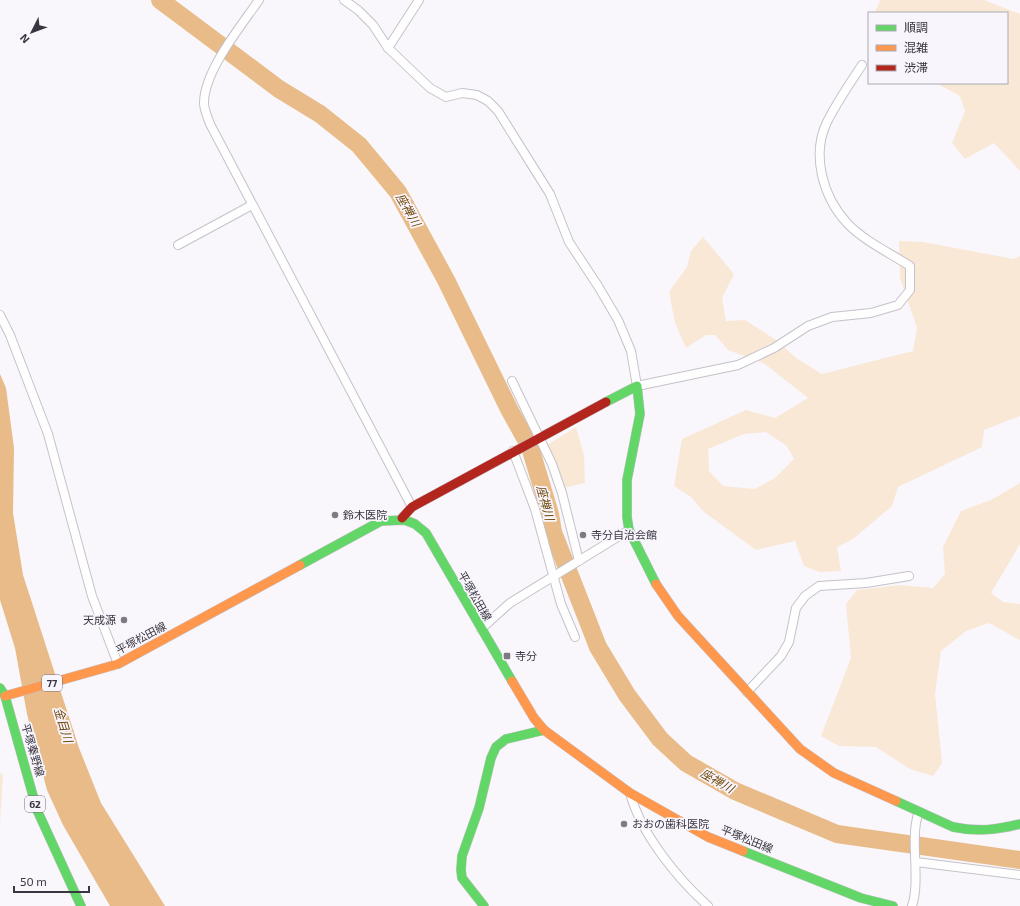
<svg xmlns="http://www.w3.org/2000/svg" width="1020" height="906" font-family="'Exo 2','Noto Sans JP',sans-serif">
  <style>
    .green { fill: #fae8d7; fill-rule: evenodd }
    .water { fill: #e8bb88 }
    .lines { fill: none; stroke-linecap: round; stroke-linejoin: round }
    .river { stroke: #e8bb88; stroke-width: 18 }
    .street-casing { stroke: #c5c2c9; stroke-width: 10 }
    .fast-casing { stroke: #c5c2c9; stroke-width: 10 }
    .slow-casing { stroke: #c5c2c9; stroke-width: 10 }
    .jam-casing { stroke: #c5c2c9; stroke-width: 10 }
    .street { stroke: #fefefe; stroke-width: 8 }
    .fast { stroke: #63d668; stroke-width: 9 }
    .slow { stroke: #ff974d; stroke-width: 9 }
    .jam { stroke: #b3261e; stroke-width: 9 }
    .poi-dot { fill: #7d7a82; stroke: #f8f6fc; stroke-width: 1.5 }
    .labels { text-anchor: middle; stroke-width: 3.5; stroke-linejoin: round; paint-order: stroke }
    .shield { fill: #f8f6fc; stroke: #737079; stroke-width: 1 }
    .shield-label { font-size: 10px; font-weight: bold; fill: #3a3641 }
    .poi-label { font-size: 11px; fill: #3a3641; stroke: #f8f6fc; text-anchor: start }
    .street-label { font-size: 11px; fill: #3a3641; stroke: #f8f6fc }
    .water-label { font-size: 12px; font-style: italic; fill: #72480e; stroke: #f8f6fc }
  </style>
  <rect width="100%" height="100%" fill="#f9f7fb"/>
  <g class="green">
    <path d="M880,0H984L1020,14V171L994,143L965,159L952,143L965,111L960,96L936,83H1007V13H875Z"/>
    <path d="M703,237L734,274L722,298L726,321L745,320L776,340L796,358L822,374L913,351L917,328L900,278L899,241L923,242L1014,259L1020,256V416L984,430L982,447L898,487L892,506L853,539L837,547L841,571L820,572L804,566L795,541L756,550L704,512L691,497L674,486L682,439L746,410L775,418L808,398L765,364L728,350L715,335H706L686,348L675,323L669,292L687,267L691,251ZM766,432L787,446L794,459L775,478L755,489L723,486L709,471L708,449L744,434Z"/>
    <path d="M576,427L584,455L585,483L563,488L547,445Z"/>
    <path d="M1020,483V544L991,593L1003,602L1020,604V640L989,623L966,631L941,651L935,694L942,763L933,776L910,769L876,747L839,746L821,736L851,658L846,604L857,590L900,585L933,588L945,574L943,547L961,511L991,500Z"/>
    <path d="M3,773L0,825V775Z"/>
  </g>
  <path class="water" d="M0,374L6,388L14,448L13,513L23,575L79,748L101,803L165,906H110L63,825L47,790L27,714L15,648L0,600Z"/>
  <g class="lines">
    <path class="river" d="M160,0L279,89L320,114L359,145L398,192L446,280L509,409L530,447L550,514L553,532L598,647L627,695L660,739L686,763L735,791L837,834L1020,860"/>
    <defs>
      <g id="street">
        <path d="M259,0C241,26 204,71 204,103C204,110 208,118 210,124L412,507"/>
        <path d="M344,0L358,10L373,25L388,48L430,88L446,97L462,93L477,95L488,101L498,111L550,194L569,242L598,286L618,320L631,351L637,386L738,365L774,348L808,326L832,317L871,313L898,305L910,290V266C890,253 864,241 847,223C823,197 811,155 827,122C837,102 850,83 862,65"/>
        <path d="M388,48L419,0"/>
        <path d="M178,245L252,205"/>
        <path d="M0,315L10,335L48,434L92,596L118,664"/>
        <path d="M512,381L552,464L562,493L579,561"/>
        <path d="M513,451L535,509L561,604L575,637"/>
        <path d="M481,629L510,603L629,530"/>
        <path d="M747,692L781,656L789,642L796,608L805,596L819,586L866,583L909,576"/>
        <path d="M630,793C641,834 677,878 708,906"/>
        <path d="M916,862L1020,875"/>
        <path d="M912,906C921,880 909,835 919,812"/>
      </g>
      <g id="fast">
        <path d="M606,402L637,386L640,414L627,480V517L629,530L656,584"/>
        <path d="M300,565L381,521L405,520L415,524L426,533L512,681"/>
        <path d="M0,688L5,696L37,810L81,906"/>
        <path d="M896,801L953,827C977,832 996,830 1020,824"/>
        <path d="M743,851L861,898L893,906"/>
        <path d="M484,906L462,878L461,870L462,856L479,808L491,758L496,747L506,739L544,730"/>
      </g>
      <g id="slow">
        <path d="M656,584L678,616L800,749L834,773L896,801"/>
        <path d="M512,681L534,718L544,730L630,793L708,837L743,851"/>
        <path d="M5,696L118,664L300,565"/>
      </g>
      <path id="jam" d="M402,518L412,507L606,402"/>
    </defs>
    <use href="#street" class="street-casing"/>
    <use href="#fast" class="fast-casing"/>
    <use href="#slow" class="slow-casing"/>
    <use href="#jam" class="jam-casing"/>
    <use href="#street" class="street"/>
    <use href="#fast" class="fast"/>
    <use href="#slow" class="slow"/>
    <use href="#jam" class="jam"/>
  </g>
  <g class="poi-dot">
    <circle cx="335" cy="515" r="4"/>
    <circle cx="583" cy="535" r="4"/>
    <circle cx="124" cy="620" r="4"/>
    <rect x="503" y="652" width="8" height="8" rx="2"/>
    <circle cx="624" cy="824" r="4"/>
  </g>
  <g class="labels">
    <g class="shield">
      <rect x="42" y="675" width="20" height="16" rx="3"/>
      <rect x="25" y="796" width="20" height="16" rx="3"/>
    </g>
    <g class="shield-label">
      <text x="52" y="687">77</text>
      <text x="35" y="808">62</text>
    </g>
    <g class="poi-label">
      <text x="343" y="519">鈴木医院</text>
      <text x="591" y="539">寺分自治会館</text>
      <text x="116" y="624" text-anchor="end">天成源</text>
      <text x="515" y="660">寺分</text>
      <text x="632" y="828">おおの歯科医院</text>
    </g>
    <g class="street-label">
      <text transform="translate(475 596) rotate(60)" y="4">平塚松田線</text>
      <text transform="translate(141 638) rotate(-28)" y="4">平塚松田線</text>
      <text transform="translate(33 750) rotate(74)" y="4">平塚秦野線</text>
      <text transform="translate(747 839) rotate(22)" y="4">平塚松田線</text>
    </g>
    <g class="water-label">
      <text transform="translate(408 210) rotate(60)" y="4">座禅川</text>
      <text transform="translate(545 503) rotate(75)" y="4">座禅川</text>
      <text transform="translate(63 725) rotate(73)" y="4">金目川</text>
      <text transform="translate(717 781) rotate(30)" y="4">座禅川</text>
    </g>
  </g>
  <rect x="868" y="12" width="140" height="72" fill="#f8f6fc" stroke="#aca9b1"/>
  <rect x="876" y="25" width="20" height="6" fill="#63d668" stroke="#aca9b1"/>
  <text x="904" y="32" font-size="12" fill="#3a3641">順調</text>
  <rect x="876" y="45" width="20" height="6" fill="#ff974d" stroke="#aca9b1"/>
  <text x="904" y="52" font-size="12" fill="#3a3641">混雑</text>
  <rect x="876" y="65" width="20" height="6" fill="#b3261e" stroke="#aca9b1"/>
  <text x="904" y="72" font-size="12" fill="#3a3641">渋滞</text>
  <g transform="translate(32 32) rotate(228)" stroke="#f8f6fc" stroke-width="3" paint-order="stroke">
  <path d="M0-3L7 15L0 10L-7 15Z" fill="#3a3641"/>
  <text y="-6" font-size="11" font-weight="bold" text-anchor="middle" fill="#3a3641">N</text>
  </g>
  <path d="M14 886v6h75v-6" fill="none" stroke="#3a3641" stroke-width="2"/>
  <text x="20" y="886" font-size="12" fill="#3a3641" stroke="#f8f6fc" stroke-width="3" paint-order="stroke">50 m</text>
</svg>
